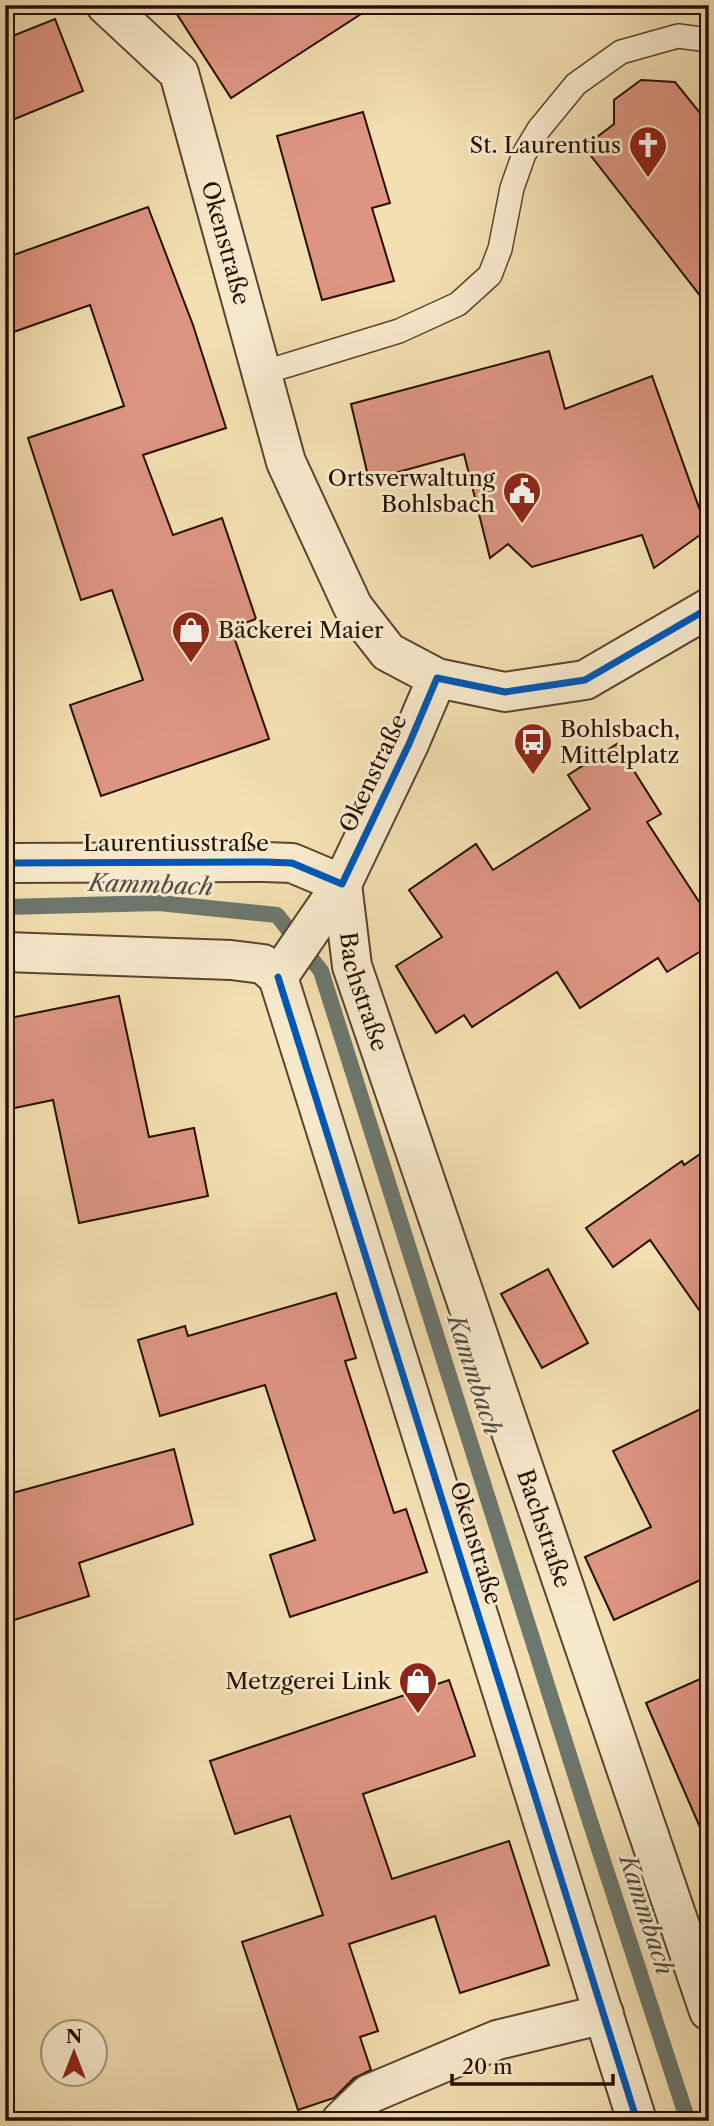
<svg xmlns="http://www.w3.org/2000/svg" width="714" height="2126" font-family="'Libre Caslon Text',serif">
  <style>
    .lines { fill: none; stroke-linecap: round; stroke-linejoin: round }
    .stream { stroke: #6d776d; stroke-width: 16 }
    .building { fill: #dd9582; stroke: #261004; stroke-width: 2 }
    .service-casing { stroke: #59442f; stroke-width: 26 }
    .minor-casing { stroke: #59442f; stroke-width: 42 }
    .tertiary-casing { stroke: #59442f; stroke-width: 42 }
    .service { stroke: #f7eacc; stroke-width: 23 }
    .minor { stroke: #f7eacc; stroke-width: 38 }
    .tertiary { stroke: #f7eacc; stroke-width: 38 }
    .cycleway-casing { stroke: #f7eacc; stroke-width: 11 }
    .cycleway { stroke: #0057b8; stroke-width: 7 }
    .labels { text-anchor: middle; stroke-width: 6; stroke-linejoin: round; paint-order: stroke }
    .poi-label { font-size: 23px; fill: #261004; stroke: #f7eacc; text-anchor: end }
    .street-label { font-size: 23px; fill: #261004; stroke: #f7eacc }
    .water-label { font-size: 24px; font-style: italic; fill: #504c41; stroke: #f7eacc }
  </style>
  <rect width="100%" height="100%" fill="#f3dfb1"/>
  <filter id="stains"><feTurbulence type="fractalNoise" baseFrequency=".00286" numOctaves="4"/><feColorMatrix values="0 0 0 0 .2 0 0 0 0 .09 0 0 0 0 .02 0 0 0 .5 -.17"/></filter>
  <radialGradient id="worn" r=".72"><stop offset=".6" stop-color="#630" stop-opacity="0"/><stop offset="1" stop-color="#630" stop-opacity=".3"/></radialGradient>
  <g class="lines">
    <path class="stream" d="M5,907L159,903L277,915L321,971L588,1815L688,2121"/>
  </g>
  <g class="building">
    <path d="M171,5H375L231,98Z"/>
    <path d="M55,19L83,91L5,123V39Z"/>
    <path d="M641,80L675,82L709,124V307L584,147L614,124V100Z"/>
    <path d="M363,112L390,203L372,208L394,281L322,300L277,136Z"/>
    <path d="M148,207L193,325L226,428L143,455L173,535L222,518L256,619L231,628L269,739L101,796L70,705L143,680L112,590L81,600L28,438L124,406L90,305L5,335V258Z"/>
    <path d="M549,351L565,409L652,376L707,530L654,568L642,535L532,567L508,544L490,558L464,454L369,480L351,404Z"/>
    <path d="M617,744L661,814L647,822L709,917V946L667,972L658,958L580,1008L557,972L472,1027L464,1015L436,1033L396,966L442,937L409,890L476,844L493,870L590,809L568,775Z"/>
    <path d="M119,996L149,1137L194,1128L208,1196L79,1223L53,1100L5,1110V1019Z"/>
    <path d="M709,1148V1324L650,1240L613,1267L586,1228L682,1161L684,1165Z"/>
    <path d="M548,1269L588,1343L542,1368L501,1294Z"/>
    <path d="M336,1293L356,1358L345,1361L394,1513L406,1509L427,1572L290,1617L270,1555L315,1540L265,1385L160,1416L138,1340L185,1326L188,1336Z"/>
    <path d="M709,1405V1576L614,1620L585,1557L651,1527L613,1451Z"/>
    <path d="M174,1449L193,1524L79,1563L89,1596L5,1623V1495Z"/>
    <path d="M709,1675V1848L646,1703Z"/>
    <path d="M449,1680L475,1756L363,1794L392,1879L509,1841L549,1965L460,1993L435,1916L349,1944L378,2031L360,2037L371,2070L354,2078L334,2098L298,2110L242,1942L323,1915L290,1816L235,1834L210,1761Z"/>
  </g>
  <g class="lines">
    <defs>
      <path id="service" d="M262,373L399,331L458,304L490,275L500,249L512,188L524,154L539,129L576,84L621,52L678,36L709,40"/>
      <g id="minor">
        <path d="M5,863L265,862L292,863L342,884"/>
        <path id="s1" d="M342,884L352,966L709,2011"/>
        <path d="M5,952L231,960L263,964L278,977"/>
        <path d="M278,977L637,2121"/>
        <path d="M278,977L342,884L409,744L437,678"/>
        <path d="M341,2121L369,2094L497,2040L604,2014"/>
      </g>
      <g id="tertiary">
        <path id="s2" d="M106,5L179,73L286,462L353,607L388,652L437,678L505,692L585,680L709,608"/>
      </g>
    </defs>
    <use href="#service" class="service-casing"/>
    <use href="#minor" class="minor-casing"/>
    <use href="#tertiary" class="tertiary-casing"/>
    <use href="#service" class="service"/>
    <use href="#minor" class="minor"/>
    <use href="#tertiary" class="tertiary"/>
    <defs>
      <g id="cycleway">
        <path d="M5,863L265,862L292,863L342,884L409,744L437,678L505,692L585,680L709,608"/>
        <path d="M278,977L637,2121"/>
      </g>
    </defs>
    <use href="#cycleway" class="cycleway-casing"/>
    <use href="#cycleway" class="cycleway"/>
  </g>
  <defs>
    <symbol id="church-pin" viewBox="-11 -11 22 30"><path d="M0 17L-7.5 6A9.5 9.5 0 1 1 7.5 6Z" fill="#8f2418" stroke="#f7eacc"/><path d="M-1.2-6h2.4v3.5h3.3v2.4h-3.3V6h-2.4V-.1h-3.3v-2.4h3.3Z" fill="#fff"/></symbol>
    <symbol id="civic-pin" viewBox="-11 -11 22 30"><path d="M0 17L-7.5 6A9.5 9.5 0 1 1 7.5 6Z" fill="#8f2418" stroke="#f7eacc"/><path d="M-.6-6.5H3V-4.5H.6V-3L4-1V1h2V6H-6V1h2V-1L-.6-3ZM-1.2 2.5V6h2.4V2.5Z" fill="#fff"/></symbol>
    <symbol id="shop-pin" viewBox="-11 -11 22 30"><path d="M0 17L-7.5 6A9.5 9.5 0 1 1 7.5 6Z" fill="#8f2418" stroke="#f7eacc"/><path d="M-5-2.5h2.3a2.7 3.5 0 0 1 5.4 0H5L5.5 6h-11ZM-1.5-2.5h3a1.5 2.3 0 0 0-3 0Z" fill="#fff"/></symbol>
    <symbol id="bus-pin" viewBox="-11 -11 22 30"><path d="M0 17L-7.5 6A9.5 9.5 0 1 1 7.5 6Z" fill="#8f2418" stroke="#f7eacc"/><path d="M-5-6H5V4H4V6H2V4H-2V6H-4V4H-5ZM-3.5-4V0h7V-4ZM-3.5 1.2v1.5H-2V1.2ZM2 1.2v1.5H3.5V1.2Z" fill="#fff"/></symbol>
  </defs>
  <g fill-rule="evenodd">
    <use href="#church-pin" x="626" y="123" width="44" height="60"/>
    <use href="#civic-pin" x="500" y="469" width="44" height="60"/>
    <use href="#shop-pin" x="169" y="608" width="44" height="60"/>
    <use href="#bus-pin" x="511" y="720" width="44" height="60"/>
    <use href="#shop-pin" x="396" y="1659" width="44" height="60"/>
  </g>
  <g class="labels">
    <g class="poi-label">
      <text x="621" y="153">St. Laurentius</text>
      <text x="495" y="486">Ortsverwaltung<tspan x="495" dy="26">Bohlsbach</tspan></text>
      <text x="218" y="638" text-anchor="start">Bäckerei Maier</text>
      <text x="560" y="737" text-anchor="start">Bohlsbach,<tspan x="560" dy="26">Mittelplatz</tspan></text>
      <text x="391" y="1689">Metzgerei Link</text>
    </g>
    <g class="street-label">
      <text dy="8" stroke="none"><textPath href="#s2" startOffset="276">Okenstraße</textPath></text>
      <text transform="translate(373 773) rotate(-65)" y="8">Okenstraße</text>
      <text x="176" y="851">Laurentiusstraße</text>
      <text dy="8" stroke="none"><textPath href="#s1" startOffset="110">Bachstraße</textPath></text>
      <text dy="8" stroke="none"><textPath href="#s1" startOffset="677">Bachstraße</textPath></text>
      <text transform="translate(476 1543) rotate(73)" y="8">Okenstraße</text>
    </g>
    <g class="water-label">
      <text transform="translate(151 885) rotate(2)" y="8">Kammbach</text>
      <text transform="translate(474 1375) rotate(72)" y="8">Kammbach</text>
      <text transform="translate(646 1915) rotate(72)" y="8">Kammbach</text>
    </g>
  </g>
  <rect width="714" height="2126" fill="none" stroke="#f3dfb1" stroke-width="28"/>
  <rect x="7" y="7" width="700" height="2112" fill="none" stroke="#261004" stroke-width="3.5"/>
  <rect x="14" y="14" width="686" height="2098" fill="none" stroke="#261004" stroke-width="2"/>
  <g transform="translate(74 2053)"><circle r="33" fill="#f7eacc" stroke="#a3937c" stroke-width="2"/>
  <path d="M0-5L12 26L0 18L-12 26Z" fill="#8f2418"/>
  <text y="-10" font-size="19" font-weight="bold" text-anchor="middle" fill="#261004">N</text>
  </g>
  <path d="M452 2074v10h161v-10" fill="none" stroke="#261004" stroke-width="3.5"/>
  <text x="462" y="2074" font-size="21" fill="#261004" stroke="#f7eacc" stroke-width="5" paint-order="stroke">20 m</text>
  <rect width="100%" height="100%" filter="url(#stains)"/>
  <rect width="100%" height="100%" fill="url(#worn)"/>
</svg>
